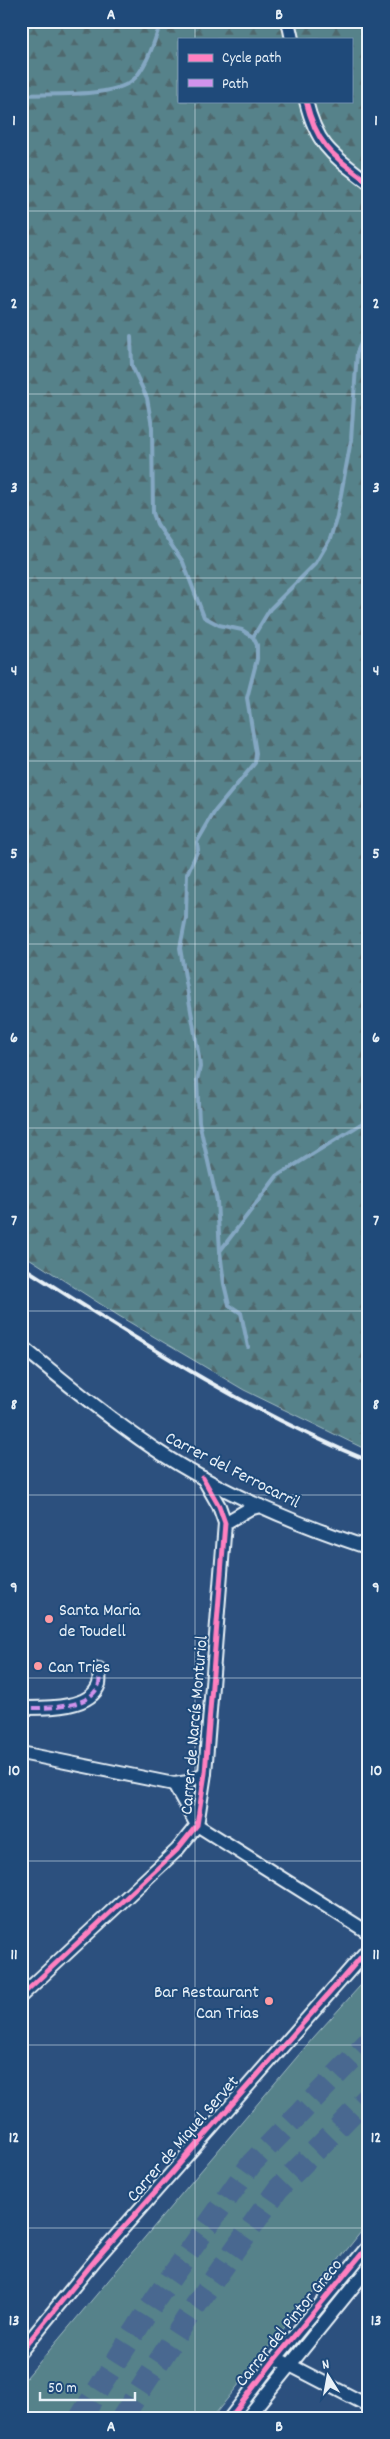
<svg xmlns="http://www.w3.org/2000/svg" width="390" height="2439" font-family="Dekko,sans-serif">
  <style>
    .grass { fill: #56828a; stroke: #9fbac1 }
    .forest { fill: url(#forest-firs); stroke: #9fbac1; fill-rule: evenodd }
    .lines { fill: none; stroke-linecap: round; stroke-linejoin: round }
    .stream { stroke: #84a7c2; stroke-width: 4 }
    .highway-tunnel { stroke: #486890; stroke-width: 22; stroke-dasharray: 22 11; stroke-linecap: butt }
    .street-casing { stroke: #e8f1f8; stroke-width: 16 }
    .street { stroke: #1f4a7a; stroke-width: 12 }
    .rail { stroke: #e8f1f8; stroke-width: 4 }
    .quiet { stroke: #d193ec; stroke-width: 4; stroke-dasharray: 8 4; stroke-linecap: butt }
    .cycleway-casing { stroke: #1f4a7a; stroke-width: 8 }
    .cycleway { stroke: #ff80c0; stroke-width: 5 }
    .grid { fill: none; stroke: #e8f1f8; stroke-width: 1; stroke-opacity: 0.55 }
    .poi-dot { fill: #ff9aa2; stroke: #1f4a7a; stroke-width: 2 }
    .labels { text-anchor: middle; stroke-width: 4; stroke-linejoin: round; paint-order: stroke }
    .street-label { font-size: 18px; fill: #e8f1f8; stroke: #1f4a7a }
    .poi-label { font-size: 18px; fill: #e8f1f8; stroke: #1f4a7a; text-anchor: start }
    .neatline { fill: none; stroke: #e8f1f8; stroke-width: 2 }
    .grid-label { font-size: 16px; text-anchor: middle; font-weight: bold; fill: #e8f1f8 }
  </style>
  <defs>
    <pattern id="forest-firs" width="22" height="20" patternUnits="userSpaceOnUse" patternTransform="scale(1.25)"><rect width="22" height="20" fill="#56828a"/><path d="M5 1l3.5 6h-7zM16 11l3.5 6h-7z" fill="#4f686d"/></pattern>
  </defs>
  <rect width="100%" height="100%" fill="#2c507e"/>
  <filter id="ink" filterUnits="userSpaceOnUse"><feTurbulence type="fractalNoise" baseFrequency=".02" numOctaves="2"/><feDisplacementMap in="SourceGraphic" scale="10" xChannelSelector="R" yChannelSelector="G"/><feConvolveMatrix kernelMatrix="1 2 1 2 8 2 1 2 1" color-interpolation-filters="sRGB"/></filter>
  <g filter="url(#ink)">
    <path class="grass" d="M369,1976V2222L212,2418H21V2384L313,2038Z"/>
    <path class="forest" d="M21,21H369V1451L244,1390L119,1316L21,1253ZM179,39H351V101H179Z"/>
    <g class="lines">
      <g class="stream">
        <path d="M21,95C49,93 118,99 136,77C149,61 155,40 161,21"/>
        <path d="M131,336L132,366L147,398L152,427L153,513L157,524L183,562L204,617L219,625L242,630L253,637L257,645V659L247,698L256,753L255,763L215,811L197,842L198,850L187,874L186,918L180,948L199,1057L200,1067L197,1080L199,1122L217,1201L220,1251"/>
        <path d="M253,637L270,609L316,563L330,539L337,516L351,440L357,352L369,326"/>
        <path d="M248,1347L241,1313L229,1305L224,1284L220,1251L277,1176L369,1119"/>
      </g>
      <g class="highway-tunnel">
        <path d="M80,2418L155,2300L252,2163L369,2041"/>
        <path d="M122,2418L191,2312L278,2189L369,2096"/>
      </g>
      <defs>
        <g id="street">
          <path d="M288,21L292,39"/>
          <path d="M306,101C317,147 334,156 369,183"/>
          <path d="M21,1346C64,1381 107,1417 153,1448C218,1492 294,1523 369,1548"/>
          <path d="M225,1523L249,1509L260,1506"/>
          <path d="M21,1708C43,1708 91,1710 99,1684C100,1680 99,1673 99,1669"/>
          <path d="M21,1753L174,1784L188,1782L205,1773"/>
          <path d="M174,1784L197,1825L369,1933"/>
          <path d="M21,1996L177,1850L197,1825L205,1773L225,1523L219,1506L203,1478"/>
          <path d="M21,2351L96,2259L369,1948"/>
          <path d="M282,2361L369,2406"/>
          <path d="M230,2418L276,2358L369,2245"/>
          <path d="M247,2418L369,2267"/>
        </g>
      </defs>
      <use href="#street" class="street-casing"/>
      <use href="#street" class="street"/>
      <path class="rail" d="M21,1266C134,1337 245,1411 369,1461"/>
      <path class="quiet" d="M21,1708C43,1708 91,1710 99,1684C100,1680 99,1673 99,1669"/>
      <defs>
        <g id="cycleway">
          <path d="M306,101C317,147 334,156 369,183"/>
          <path d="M21,1996L177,1850L197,1825L205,1773L225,1523L219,1506L203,1478"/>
          <path d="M21,2351L96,2259L369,1948"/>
          <path d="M230,2418L276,2358L369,2245"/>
        </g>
      </defs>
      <use href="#cycleway" class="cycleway-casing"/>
      <use href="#cycleway" class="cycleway"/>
    </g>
  </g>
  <path class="grid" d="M195,21V39M195,101V2418M21,211H369M21,394H369M21,578H369M21,761H369M21,944H369M21,1128H369M21,1311H369M21,1495H369M21,1678H369M21,1861H369M21,2045H369M21,2228H369"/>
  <g class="poi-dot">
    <circle cx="49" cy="1619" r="5"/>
    <circle cx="38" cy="1666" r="5"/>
    <circle cx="269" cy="2001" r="5"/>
  </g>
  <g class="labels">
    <g class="street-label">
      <text transform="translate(233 1469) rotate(27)" y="6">Carrer del Ferrocarril</text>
      <text transform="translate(193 1725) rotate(-85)" y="6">Carrer de Narcís Monturiol</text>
      <text transform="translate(182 2138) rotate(-49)" y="6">Carrer de Miquel Servet</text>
      <text transform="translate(288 2322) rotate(-51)" y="6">Carrer del Pintor Greco</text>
    </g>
    <g class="poi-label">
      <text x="59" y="1615">Santa Maria<tspan x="59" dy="21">de Toudell</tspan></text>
      <text x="48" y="1672">Can Tries</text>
      <text x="259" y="1997" text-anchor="end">Bar Restaurant<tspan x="259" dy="21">Can Trias</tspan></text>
    </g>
  </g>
  <rect width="390" height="2439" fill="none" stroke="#1f4a7a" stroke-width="55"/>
  <rect x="178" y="38" width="175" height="65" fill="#1f4a7a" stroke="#6f8dac"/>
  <rect x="188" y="54" width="25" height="8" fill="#ff80c0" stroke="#6f8dac"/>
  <text x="222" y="62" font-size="15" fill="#e8f1f8">Cycle path</text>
  <rect x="188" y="79" width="25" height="8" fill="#d193ec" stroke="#6f8dac"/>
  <text x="222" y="88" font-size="15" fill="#e8f1f8">Path</text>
  <g transform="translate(328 2376) rotate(349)" stroke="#1f4a7a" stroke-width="4" paint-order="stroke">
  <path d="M0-4L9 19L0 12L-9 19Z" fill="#e8f1f8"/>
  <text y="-8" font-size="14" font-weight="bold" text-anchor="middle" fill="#e8f1f8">N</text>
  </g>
  <path d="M40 2392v8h95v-8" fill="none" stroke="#e8f1f8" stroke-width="2.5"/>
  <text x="48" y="2392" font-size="15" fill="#e8f1f8" stroke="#1f4a7a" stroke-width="4" paint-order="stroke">50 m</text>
  <rect x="28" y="28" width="334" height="2384" class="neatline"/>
  <g class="grid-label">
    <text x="111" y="19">A</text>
    <text x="279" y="19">B</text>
    <text x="14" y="125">1</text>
    <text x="376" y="125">1</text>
    <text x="14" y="308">2</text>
    <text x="376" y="308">2</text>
    <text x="14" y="492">3</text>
    <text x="376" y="492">3</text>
    <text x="14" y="675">4</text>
    <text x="376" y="675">4</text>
    <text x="14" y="858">5</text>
    <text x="376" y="858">5</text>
    <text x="14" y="1042">6</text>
    <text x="376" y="1042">6</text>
    <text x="14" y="1225">7</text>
    <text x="376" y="1225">7</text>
    <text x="14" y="1409">8</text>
    <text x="376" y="1409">8</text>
    <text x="14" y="1592">9</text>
    <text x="376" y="1592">9</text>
    <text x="14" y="1775">10</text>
    <text x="376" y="1775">10</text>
    <text x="14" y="1959">11</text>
    <text x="376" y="1959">11</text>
    <text x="14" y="2142">12</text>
    <text x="376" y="2142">12</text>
    <text x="14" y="2325">13</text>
    <text x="376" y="2325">13</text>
    <text x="111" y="2431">A</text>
    <text x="279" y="2431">B</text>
  </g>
</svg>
